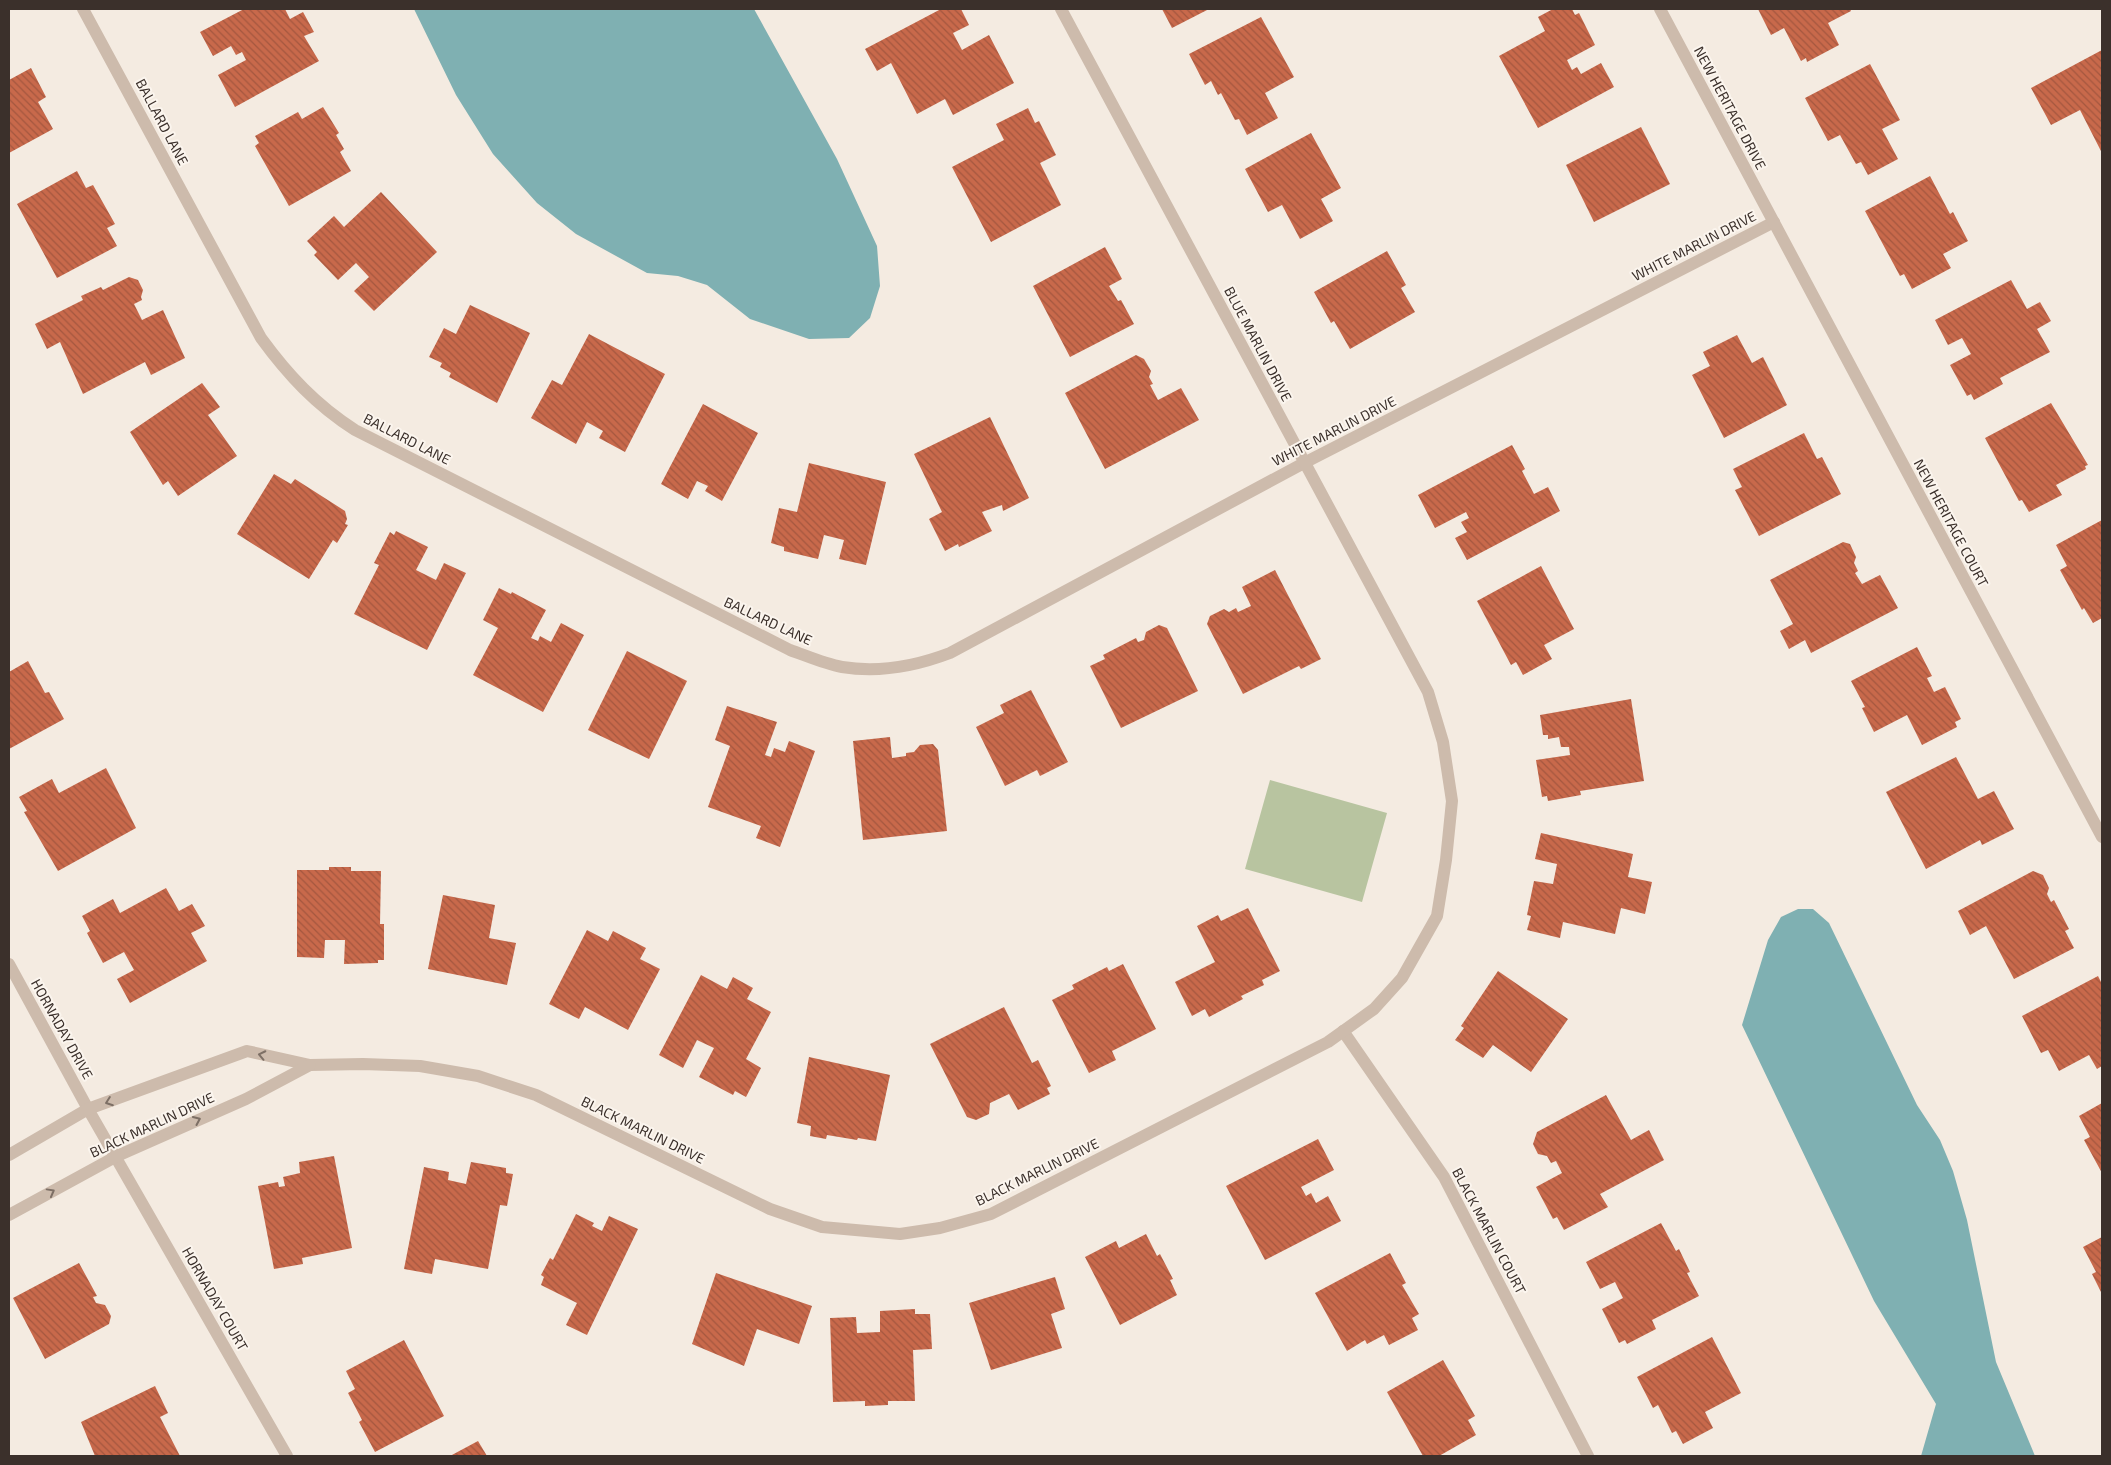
<svg xmlns="http://www.w3.org/2000/svg" width="2111" height="1465" font-family="'Exo 2',sans-serif">
  <style>
    .park { fill: #b8c4a0 }
    .water { fill: #7fb0b2 }
    .building { fill: url(#building-back-hatch) }
    .lines { fill: none; stroke-linecap: round; stroke-linejoin: round }
    .street { stroke: #cdbbac; stroke-width: 12 }
    .oneway { stroke: #7d6f65 }
    .labels { text-anchor: middle; stroke-width: 4; stroke-linejoin: round; paint-order: stroke }
    .street-label { font-size: 14px; fill: #3b302b; stroke: #fbf5ee }
  </style>
  <defs>
    <pattern id="building-back-hatch" width="6" height="6" patternUnits="userSpaceOnUse" patternTransform="scale(1.25)"><rect width="6" height="6" fill="#c8694b"/><path d="M-1 5l2 2M0 0l6 6M5-1l2 2" fill="none" stroke="#a4573f"/></pattern>
  </defs>
  <rect width="100%" height="100%" fill="#f4ebe1"/>
  <path class="park" d="M1270,780L1387,813L1362,902L1245,869Z"/>
  <g class="water">
    <path d="M414,9H754L837,159L877,246L880,286L870,318L849,338L809,339L750,319L707,285L678,276L647,273L576,234L537,203L493,154L456,95Z"/>
    <path d="M1798,909H1813L1829,923L1917,1105L1940,1140L1953,1171L1967,1220L1996,1362L2035,1456H1921L1936,1404L1874,1301L1742,1025L1768,940L1781,917Z"/>
  </g>
  <g class="building">
    <path d="M244,9H285L290,19L303,12L314,32L304,36L319,61L235,107L218,75L246,60L242,52L236,55L231,46L213,56L200,32Z"/>
    <path d="M941,9H961L969,25L953,33L962,50L989,35L1014,83L953,115L945,99L917,114L891,63L877,71L865,49Z"/>
    <path d="M1162,9H1209L1172,28Z"/>
    <path d="M1553,9H1572L1575,15L1579,13L1595,45L1567,60L1572,70L1577,67L1581,74L1601,63L1614,87L1538,128L1499,56L1545,31L1538,17Z"/>
    <path d="M1758,9H1850L1851,11L1828,23L1839,45L1807,62L1806,58L1801,61L1784,28L1771,35Z"/>
    <path d="M1261,17L1294,77L1265,93L1278,118L1247,135L1239,119L1235,120L1221,93L1218,95L1211,81L1205,85L1189,54Z"/>
    <path d="M2102,50V153L2080,110L2051,125L2031,88Z"/>
    <path d="M1870,64L1900,120L1882,129L1898,159L1868,175L1861,162L1856,164L1840,135L1828,141L1805,98Z"/>
    <path d="M31,68L46,97L38,102L53,129L9,153V80Z"/>
    <path d="M323,107L339,133L336,135L344,149L340,152L351,171L289,206L255,146L259,143L255,136L298,112L302,119Z"/>
    <path d="M1028,108L1035,123L1039,121L1056,155L1040,163L1061,205L991,242L952,167L1004,140L996,124Z"/>
    <path d="M1641,127L1670,184L1594,222L1566,165Z"/>
    <path d="M1311,133L1341,188L1321,199L1333,221L1300,239L1282,205L1268,212L1245,169Z"/>
    <path d="M77,171L86,188L93,185L115,224L107,228L117,246L57,278L17,204Z"/>
    <path d="M1930,176L1950,214L1953,212L1968,241L1943,254L1951,268L1912,289L1904,274L1900,276L1865,211Z"/>
    <path d="M381,192L437,252L374,311L354,291L369,277L356,263L338,280L314,255L317,252L307,241L334,216L344,227Z"/>
    <path d="M1105,247L1122,279L1109,286L1118,301L1121,300L1134,324L1070,357L1033,286Z"/>
    <path d="M1387,251L1406,285L1401,288L1415,312L1350,349L1334,321L1331,323L1314,292Z"/>
    <path d="M129,277L138,280L143,290L141,297L142,300L134,304L142,320L163,310L185,358L151,375L145,362L83,394L60,342L47,349L35,324L83,300L81,296L101,287L103,290Z"/>
    <path d="M2011,280L2027,309L2040,302L2051,321L2037,329L2050,352L2000,378L2003,384L1974,400L1971,394L1967,396L1950,365L1971,354L1962,338L1948,345L1935,320Z"/>
    <path d="M470,305L530,333L497,403L449,377L451,373L440,367L442,363L429,357L444,328L456,334Z"/>
    <path d="M589,334L665,374L625,452L599,438L603,431L587,422L576,444L531,418L552,380L562,385Z"/>
    <path d="M1737,335L1752,363L1763,357L1787,405L1724,438L1692,375L1710,366L1703,352Z"/>
    <path d="M1136,355L1144,359L1151,371L1149,377L1153,384L1150,385L1158,400L1181,388L1199,420L1105,469L1065,393Z"/>
    <path d="M202,383L220,407L208,415L237,456L178,496L168,481L163,485L130,432Z"/>
    <path d="M2051,403L2088,465L2085,466L2086,469L2056,485L2062,495L2029,512L2022,500L2019,501L1985,438Z"/>
    <path d="M703,404L758,433L722,501L705,491L708,486L697,481L688,499L661,484Z"/>
    <path d="M990,417L1029,498L1003,511L1002,505L982,512L992,531L959,547L958,544L945,551L929,519L942,512L914,454Z"/>
    <path d="M1804,433L1817,459L1822,457L1841,494L1759,536L1735,490L1742,487L1733,469Z"/>
    <path d="M1512,445L1525,469L1522,471L1534,494L1548,487L1560,511L1467,560L1455,538L1467,532L1461,522L1469,518L1466,512L1435,528L1418,495Z"/>
    <path d="M809,463L886,482L866,565L839,559L844,540L824,535L818,559L784,551V547L771,543L779,508L797,512Z"/>
    <path d="M274,474L291,484L295,479L345,511L347,519L345,524L348,525L337,543L333,540L309,579L237,534Z"/>
    <path d="M2102,520V618L2093,623L2084,608L2082,610L2060,570L2067,566L2056,545Z"/>
    <path d="M396,531L428,547L416,570L436,580L444,563L466,573L427,650L354,614L379,565L374,563L390,532L394,535Z"/>
    <path d="M1843,542L1850,544L1856,557L1854,563L1858,571L1855,573L1862,584L1880,575L1898,608L1811,653L1805,640L1789,649L1780,631L1793,624L1770,580Z"/>
    <path d="M1541,566L1574,629L1544,645L1552,659L1523,675L1516,662L1511,665L1477,601Z"/>
    <path d="M1275,570L1321,659L1301,669L1299,666L1243,694L1207,624L1210,616L1224,609L1229,612L1236,608L1238,612L1251,606L1242,587Z"/>
    <path d="M499,588L511,594L512,592L546,610L531,638L538,641L540,636L551,642L561,623L584,635L543,712L473,675L498,628L483,620Z"/>
    <path d="M1159,625L1167,628L1198,691L1121,728L1090,666L1105,659L1103,655L1136,638L1138,642L1144,640L1146,632Z"/>
    <path d="M1917,647L1932,676L1927,678L1934,692L1945,687L1961,719L1955,722L1957,727L1922,745L1907,715L1874,732L1862,708L1865,707L1851,681Z"/>
    <path d="M627,651L687,681L649,759L588,730Z"/>
    <path d="M28,661L45,693L49,692L64,719L9,749V672Z"/>
    <path d="M1031,690L1068,762L1040,776L1037,770L1005,786L976,727L1004,713L1000,705Z"/>
    <path d="M1631,699L1644,781L1580,791L1581,795L1548,801L1547,796L1542,797L1536,760L1570,755L1569,747H1561L1559,737L1548,739V735H1543L1540,715Z"/>
    <path d="M727,706L777,722L765,755L771,757L774,748L785,752L789,741L815,751L780,847L756,838L761,826L708,807L730,746L715,740Z"/>
    <path d="M890,737L892,758L906,756V753L914,752L920,745L933,744L938,750L947,831L863,840L853,741Z"/>
    <path d="M1956,757L1978,799L1994,791L2014,829L1982,845L1980,840L1926,869L1886,792Z"/>
    <path d="M106,768L136,828L58,871L24,812L27,811L19,797L52,779L59,793Z"/>
    <path d="M1541,833L1633,854L1628,877L1652,882L1645,914L1621,908L1615,934L1563,922L1560,938L1527,930L1531,916L1527,915L1534,881L1553,884L1557,864L1535,859Z"/>
    <path d="M329,867H351V871H381L380,924H384V960H378V963L344,964L345,940H325L324,958L297,957V870H329Z"/>
    <path d="M2033,871L2043,875L2049,888L2047,894L2051,902L2054,900L2069,929L2065,931L2074,948L2014,979L1986,926L1970,935L1958,911Z"/>
    <path d="M166,888L179,911L192,904L205,926L191,933L207,961L130,1003L117,979L134,970L124,952L103,963L87,933L90,931L82,916L113,899L120,913Z"/>
    <path d="M443,895L495,905L489,938L516,943L507,985L428,969Z"/>
    <path d="M1248,908L1280,971L1262,980L1264,985L1241,996L1243,999L1209,1017L1205,1009L1192,1016L1175,982L1215,962L1197,926L1218,915L1221,921Z"/>
    <path d="M587,930L608,941L613,931L646,948L640,959L660,969L628,1030L585,1007L579,1019L549,1004Z"/>
    <path d="M1123,964L1156,1029L1112,1051L1116,1060L1089,1073L1052,1000L1074,989L1072,985L1107,967L1109,971Z"/>
    <path d="M1498,971L1568,1019L1531,1072L1493,1045L1483,1058L1455,1040L1464,1028L1461,1026Z"/>
    <path d="M701,975L727,989L733,977L753,988L747,999L771,1012L746,1059L761,1068L746,1097L735,1091L733,1095L699,1077L714,1048L697,1040L683,1068L659,1055Z"/>
    <path d="M2098,976L2102,984V1066L2097,1069L2089,1055L2059,1071L2048,1050L2041,1053L2022,1016Z"/>
    <path d="M1004,1007L1032,1063L1038,1060L1051,1086L1047,1088L1050,1094L1018,1110L1009,1094L990,1103L989,1114L976,1120L967,1117L930,1044Z"/>
    <path d="M809,1057L890,1075L876,1141L858,1138L857,1140L827,1135L826,1139L810,1136L811,1126L797,1123Z"/>
    <path d="M1606,1095L1631,1140L1649,1130L1664,1160L1600,1194L1608,1207L1564,1230L1557,1217L1553,1219L1536,1187L1562,1173L1556,1161L1551,1163L1547,1156L1538,1154L1533,1144L1537,1132Z"/>
    <path d="M2102,1103V1173L2084,1140L2090,1137L2079,1116Z"/>
    <path d="M1318,1139L1334,1170L1301,1187L1306,1196L1311,1193L1316,1203L1328,1196L1341,1221L1265,1260L1226,1186Z"/>
    <path d="M334,1156L352,1248L302,1258L303,1264L274,1269L258,1186L278,1182L279,1187L285,1186L283,1177L300,1173L299,1162Z"/>
    <path d="M471,1162L506,1168V1173L513,1174L507,1206L500,1205L488,1269L435,1259L432,1274L404,1269L424,1167L449,1172L448,1180L466,1184Z"/>
    <path d="M576,1214L594,1223L592,1226L602,1231L609,1216L638,1229L587,1335L566,1325L577,1303L541,1285L544,1277L541,1275L550,1258L553,1260Z"/>
    <path d="M1661,1223L1676,1251L1679,1249L1690,1272L1687,1273L1699,1296L1652,1320L1656,1329L1627,1344L1625,1340L1619,1343L1602,1309L1623,1298L1615,1282L1600,1289L1586,1262Z"/>
    <path d="M1146,1234L1157,1256L1160,1254L1173,1279L1170,1280L1177,1295L1120,1325L1085,1257L1116,1241L1119,1248Z"/>
    <path d="M2102,1237V1294L2092,1274L2096,1272L2083,1247Z"/>
    <path d="M1390,1253L1406,1283L1402,1285L1419,1314L1412,1318L1418,1330L1389,1345L1384,1335L1367,1344L1365,1340L1347,1351L1315,1293Z"/>
    <path d="M79,1263L97,1296L93,1297L96,1303L105,1305L111,1316L109,1324L45,1359L13,1298Z"/>
    <path d="M716,1273L812,1306L799,1344L757,1329L744,1366L692,1344Z"/>
    <path d="M1055,1277L1065,1309L1051,1314L1062,1348L991,1370L969,1303Z"/>
    <path d="M915,1309V1314H930L932,1349L913,1350L915,1401H888V1405L865,1406V1401L833,1402L830,1318L856,1317L857,1333L880,1332V1311Z"/>
    <path d="M1712,1337L1741,1393L1705,1412L1713,1428L1683,1444L1676,1431L1672,1433L1658,1405L1653,1408L1637,1377Z"/>
    <path d="M404,1340L444,1416L375,1452L359,1422L362,1420L348,1393L355,1389L346,1371Z"/>
    <path d="M1443,1360L1475,1416L1468,1420L1476,1435L1439,1456H1423L1387,1392Z"/>
    <path d="M155,1386L168,1413L160,1417L180,1456H95L81,1422Z"/>
    <path d="M478,1441L487,1456H450Z"/>
  </g>
  <g class="lines">
    <g class="street">
      <path d="M83,9L261,338C288,375 316,405 355,430L790,650C807,656 825,664 842,667C878,673 916,666 950,653L1304,463L1774,222"/>
      <path d="M1660,9L2102,837"/>
      <path d="M9,964L88,1109L287,1456"/>
      <path d="M1343,1031L1444,1177L1588,1456"/>
      <path d="M9,1155L88,1109L247,1051L310,1065L363,1064L420,1066L478,1076L536,1095L770,1209L822,1227L900,1234L940,1228L991,1214L1328,1042L1374,1009L1402,978L1437,916L1446,860L1452,801L1443,742L1428,692L1061,9"/>
      <path d="M9,1215L117,1156L246,1099L310,1065"/>
    </g>
  </g>
  <defs><path id="oneway-chevron" d="M-2-3.5L2.5 0L-2 3.5" fill="none" stroke-width="1.6" stroke-linecap="round" stroke-linejoin="round" transform="scale(1.25)"/></defs>
  <g class="oneway">
    <use href="#oneway-chevron" transform="translate(262 1055) rotate(-168)"/>
    <use href="#oneway-chevron" transform="translate(109 1102) rotate(160)"/>
    <use href="#oneway-chevron" transform="translate(197 1120) rotate(-24)"/>
    <use href="#oneway-chevron" transform="translate(51 1192) rotate(-29)"/>
  </g>
  <g class="labels">
    <g class="street-label">
      <text transform="translate(1730 108) rotate(62)" y="5">NEW HERITAGE DRIVE</text>
      <text transform="translate(162 122) rotate(62)" y="5">BALLARD LANE</text>
      <text transform="translate(1694 246) rotate(-27)" y="5">WHITE MARLIN DRIVE</text>
      <text transform="translate(1258 344) rotate(62)" y="5">BLUE MARLIN DRIVE</text>
      <text transform="translate(1334 431) rotate(-27)" y="5">WHITE MARLIN DRIVE</text>
      <text transform="translate(407 439) rotate(27)" y="5">BALLARD LANE</text>
      <text transform="translate(1951 523) rotate(62)" y="5">NEW HERITAGE COURT</text>
      <text transform="translate(768 621) rotate(25)" y="5">BALLARD LANE</text>
      <text transform="translate(62 1029) rotate(61)" y="5">HORNADAY DRIVE</text>
      <text transform="translate(152 1125) rotate(-25)" y="5">BLACK MARLIN DRIVE</text>
      <text transform="translate(643 1130) rotate(26)" y="5">BLACK MARLIN DRIVE</text>
      <text transform="translate(1037 1172) rotate(-26)" y="5">BLACK MARLIN DRIVE</text>
      <text transform="translate(1489 1231) rotate(62)" y="5">BLACK MARLIN COURT</text>
      <text transform="translate(215 1299) rotate(60)" y="5">HORNADAY COURT</text>
    </g>
  </g>
  <rect width="2111" height="1465" fill="none" stroke="#3b302b" stroke-width="20"/>
</svg>
